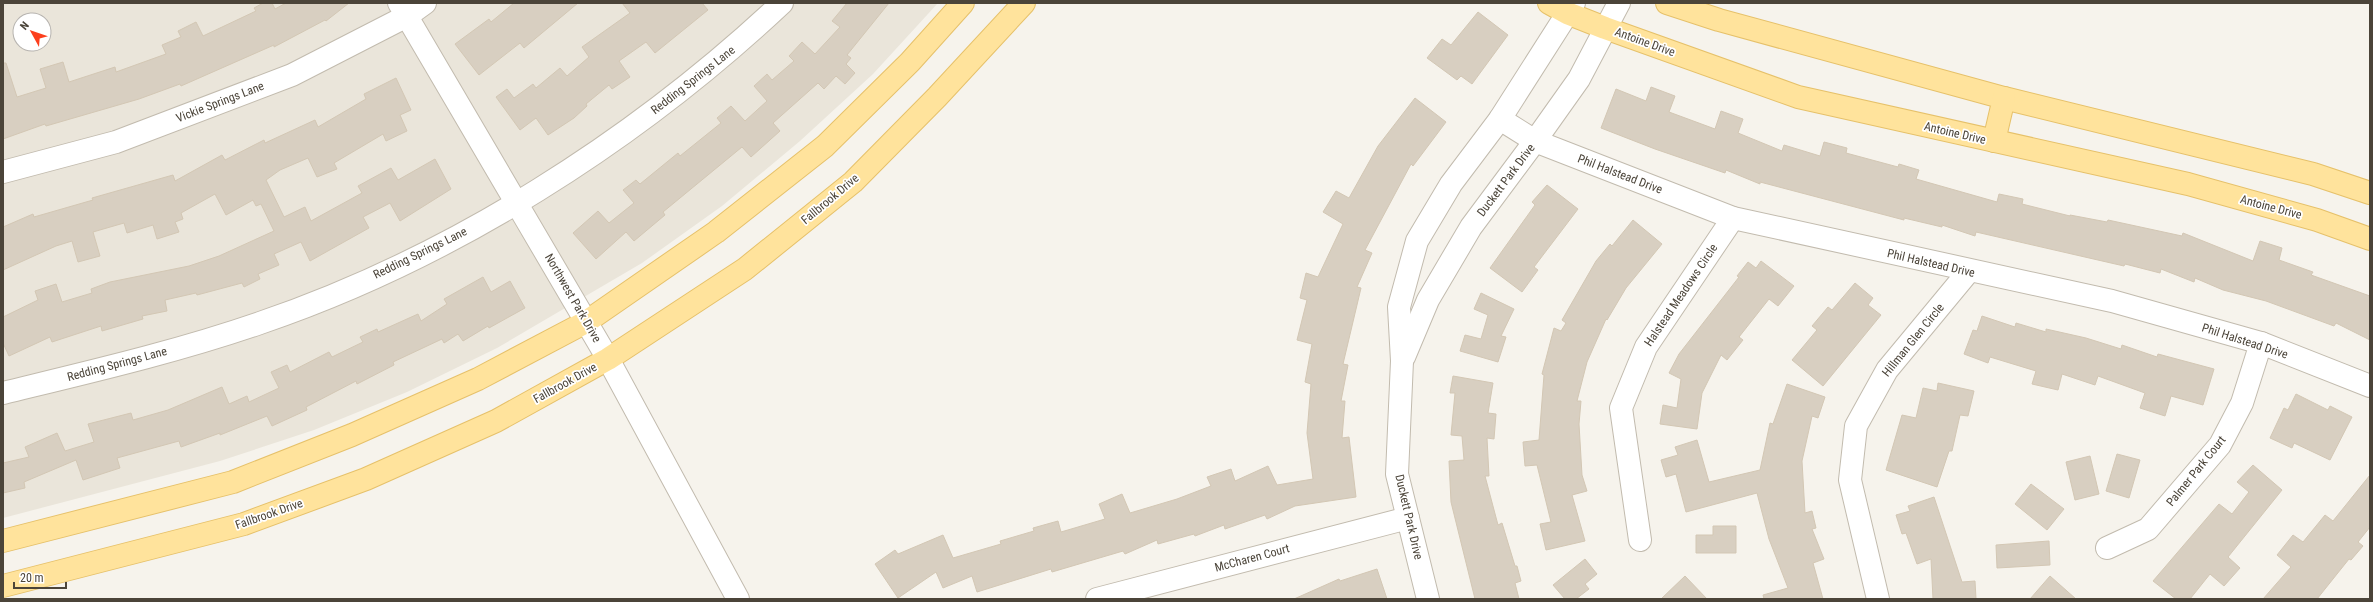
<svg xmlns="http://www.w3.org/2000/svg" width="2373" height="602" font-family="'Roboto Condensed',sans-serif">
  <style>
    .residential { fill: #eae5da; fill-rule: evenodd }
    .building { fill: #d8cfc1; stroke: #d3c7b4 }
    .lines { fill: none; stroke-linecap: round; stroke-linejoin: round }
    .minor-casing { stroke: #c2bbae; stroke-width: 24 }
    .major-casing { stroke: #e6c16a; stroke-width: 24 }
    .minor { stroke: #fff; stroke-width: 22 }
    .major { stroke: #ffe39c; stroke-width: 22 }
    .labels { text-anchor: middle; stroke-width: 3.5; stroke-linejoin: round; paint-order: stroke }
    .street-label { font-size: 12px; fill: #4b4439; stroke: #fff }
  </style>
  <rect width="100%" height="100%" fill="#f6f3ec"/>
  <path class="residential" d="M3,3H938L873,74L800,141L722,206L642,263L497,348L407,392L314,430L220,461L3,518ZM20,20H44V44H20Z"/>
  <g class="building">
    <path d="M263,3H272L275,9L286,3H349L326,21L325,20L274,47V45L181,86L180,84L139,99L46,126L45,124L3,139V63H6L17,97L46,88L40,69L63,62L69,82L115,67L116,72L166,54L162,45L181,37L178,31L196,22L203,36L256,11L254,8Z"/>
    <path d="M514,3H578L524,48L520,43L479,75L455,44L489,19L491,22Z"/>
    <path d="M622,3H702L708,10L655,53L646,42L619,61L630,77L612,89L609,85L586,104L587,106L574,118L548,135L536,118L520,130L496,97L507,89L514,98L533,84L536,88L560,68L567,76L589,57L582,47L630,13Z"/>
    <path d="M847,3H889L847,55L851,58L846,64L855,73L845,84L836,76L824,89L818,83L773,123L780,131L751,157L742,147L663,212L665,215L634,241L626,232L596,259L573,233L598,211L609,223L634,203L623,190L636,180L640,184L678,153L680,156L721,123L717,118L731,106L745,121L767,101L754,86L767,74L772,80L794,61L789,56L802,42L815,54L840,27L832,21Z"/>
    <path d="M1478,12L1508,35L1472,84L1461,76L1457,80L1427,58L1442,39L1451,45Z"/>
    <path d="M396,78L411,110L400,115L407,131L386,141L383,134L334,163L337,169L317,177L308,158L280,170L266,180L284,217L305,207L311,221L362,193L358,186L391,168L398,180L435,159L451,189L400,221L390,203L363,217L369,228L310,261L301,242L274,254L279,265L258,274L260,279L244,287L242,283L197,295L196,293L165,300L167,311L142,316L143,319L102,331L101,326L52,342L50,337L9,356L3,343V317L38,300L35,291L56,284L62,302L92,293L91,289L110,282L189,266L219,256L274,231L261,204L256,206L253,200L226,215L215,194L181,213L183,219L175,222L179,232L157,239L153,225L127,233L124,223L93,232L100,256L78,262L72,241L56,246L3,270V227L33,214L34,217L93,200L92,198L173,175L175,181L222,155L225,160L264,140L265,143L315,120L318,127L366,99L364,94Z"/>
    <path d="M1651,87L1675,96L1669,112L1715,129L1721,111L1743,119L1738,133L1782,151L1784,145L1820,156L1824,142L1847,148L1846,153L1898,167L1899,164L1919,170L1916,179L1997,202L1999,194L2023,199L2022,204L2070,216V215L2107,222L2108,220L2182,236L2183,233L2253,261L2260,241L2282,248L2279,260L2313,272L2311,275L2370,296V340L2336,323L2334,326L2266,301L2223,290L2195,278L2194,282L2161,269L2160,273L2125,264L2124,266L1976,232L1975,236L1942,225V227L1904,218V220L1760,182V184L1726,170L1725,173L1655,149L1601,128L1616,89L1646,101Z"/>
    <path d="M1415,98L1446,122L1413,166L1411,164L1365,250L1372,253L1357,287L1361,288L1343,364L1348,365L1341,401H1345L1342,438L1349,437L1356,497L1295,506L1267,519L1265,515L1225,529L1224,525L1195,536L1194,534L1158,544L1157,540L1125,554L1123,551L1052,572L1051,569L977,592L972,576L943,588L936,572L898,598L875,564L895,550L898,554L943,535L953,558L1001,544L1000,541L1034,531L1033,528L1058,521L1061,532L1105,519L1099,504L1122,494L1130,513L1177,499L1211,486L1207,477L1231,469L1235,481L1268,466L1277,485L1313,479L1307,433L1311,384L1305,382L1312,344L1297,340L1307,300L1300,298L1306,273L1318,277L1343,224L1323,212L1336,191L1349,198L1378,146Z"/>
    <path d="M1547,185L1578,209L1534,267L1538,270L1522,292L1490,268L1535,205L1532,202Z"/>
    <path d="M1633,220L1662,244L1626,288L1607,320L1606,319L1587,362L1577,401H1581L1579,424L1582,475L1587,491L1572,495L1585,541L1546,550L1540,524L1551,522L1537,465L1525,466L1523,442L1539,440L1544,375L1542,374L1554,328L1561,331L1566,323L1562,320L1596,261L1610,244L1612,246Z"/>
    <path d="M1761,261L1794,286L1778,306L1769,299L1739,337L1743,340L1727,360L1721,355L1702,393L1697,429L1660,424L1663,405L1677,408L1681,379L1669,373L1679,354L1739,277L1737,276L1748,262L1756,268Z"/>
    <path d="M483,277L491,292L510,281L525,308L489,328L488,326L463,341L458,334L444,343L442,339L393,362L394,365L357,384L356,381L306,407L307,410L272,426L267,416L220,435V433L181,447L179,441L117,458L120,468L83,480L76,460L24,482L25,488L3,493V463L29,457L25,447L57,433L65,451L94,442L88,424L131,413L133,420L168,410L222,387L229,404L247,396L249,402L279,388L271,372L287,365L290,372L329,352L332,357L363,342L360,337L377,329L378,332L418,314L421,321L447,304L444,299Z"/>
    <path d="M1855,283L1873,298L1868,305L1881,315L1823,386L1792,360L1817,330L1812,326L1828,307L1832,310Z"/>
    <path d="M1481,293L1514,309L1501,336L1506,337L1498,362L1460,351L1465,335L1481,339L1488,315L1474,309Z"/>
    <path d="M1982,316L2015,327L2016,323L2046,332V329L2086,338L2121,349L2122,345L2157,357L2158,354L2214,369L2203,405L2171,396L2165,416L2140,408L2145,393L2098,376L2095,385L2062,374L2058,390L2032,384L2036,371L1990,357L1988,363L1964,354L1973,330L1977,331Z"/>
    <path d="M1453,376L1493,383L1488,413L1496,414L1494,439L1487,438L1489,476H1485L1498,525L1502,523L1515,566H1517L1521,581L1515,583L1519,599H1475L1451,502L1449,461L1464,460L1462,436L1451,435L1455,393H1450Z"/>
    <path d="M1938,383L1974,391L1968,416L1960,415L1952,451H1949L1937,487L1886,470L1902,415L1916,418L1923,388L1937,391Z"/>
    <path d="M1787,384L1825,397L1818,418L1812,416L1802,461L1805,513L1812,511L1816,528L1812,529L1824,559L1813,563L1823,599H1764L1763,595L1788,588L1769,539L1757,493L1686,512L1676,474L1666,477L1661,460L1678,455L1675,447L1697,440L1709,482L1760,470L1770,423L1773,424Z"/>
    <path d="M2296,394L2328,410L2330,406L2352,417L2330,460L2294,443L2292,448L2270,438L2284,408L2288,410Z"/>
    <path d="M2117,454L2140,460L2129,498L2106,491Z"/>
    <path d="M2090,456L2099,494L2075,500L2066,462Z"/>
    <path d="M2253,465L2282,490L2228,557L2240,568L2224,586L2210,574L2190,599H2176L2153,581L2219,504L2232,514L2249,492L2237,482Z"/>
    <path d="M2370,475V527L2358,542L2363,546L2351,560L2349,559L2317,599H2263L2291,567L2277,555L2293,535L2303,542L2325,515L2333,521Z"/>
    <path d="M2031,484L2064,509L2047,530L2015,504Z"/>
    <path d="M1934,497L1962,582L1975,581L1976,599H1933L1931,559L1917,564L1906,533L1902,534L1896,515L1910,511L1908,506Z"/>
    <path d="M1713,526H1736V553H1696V535H1713Z"/>
    <path d="M2049,541L2050,565L1997,568L1996,545Z"/>
    <path d="M1585,559L1597,574L1585,584L1589,589L1576,599H1565L1553,585Z"/>
    <path d="M1377,569L1387,599H1294L1339,579L1340,581Z"/>
    <path d="M1685,576L1707,599H1661Z"/>
    <path d="M2050,576L2076,599H2030Z"/>
  </g>
  <g class="lines">
    <defs>
      <g id="minor">
        <path d="M399,3L608,359L738,599"/>
        <path d="M1500,119L1535,141L1733,218L2112,301L2261,343L2370,386"/>
        <path d="M3,172L116,142L292,75L407,16L425,3"/>
        <path d="M1404,357L1428,300L1471,227L1535,141L1579,79L1619,3"/>
        <path d="M3,393C89,372 176,352 260,323C451,258 635,141 782,3"/>
        <path d="M1640,540L1621,408L1646,347L1733,218"/>
        <path d="M2107,548L2148,529L2220,445L2242,403L2261,343"/>
        <path d="M1097,599L1408,518"/>
        <path d="M1428,599L1397,474L1402,361L1399,307L1417,241L1451,184L1500,119L1574,3"/>
        <path d="M1878,599L1850,480L1856,426L1887,370L1969,271"/>
      </g>
      <g id="major">
        <path d="M1549,3L1567,13L1605,28L1798,97L2188,184L2317,220L2370,239"/>
        <path d="M1667,3L1719,20L2004,98L2313,174L2370,193"/>
        <path d="M1994,141L2004,98"/>
        <path d="M3,541L233,482L352,435L478,379L586,322L716,232L825,146L910,62L963,3"/>
        <path d="M3,586L244,524L366,479L496,421L608,359L745,269L853,182L937,97L1024,3"/>
      </g>
    </defs>
    <use href="#minor" class="minor-casing"/>
    <use href="#major" class="major-casing"/>
    <use href="#minor" class="minor"/>
    <use href="#major" class="major"/>
  </g>
  <g class="labels">
    <g class="street-label">
      <text transform="translate(1645 42) rotate(20)" y="4">Antoine Drive</text>
      <text transform="translate(693 80) rotate(-38)" y="4">Redding Springs Lane</text>
      <text transform="translate(220 102) rotate(-21)" y="4">Vickie Springs Lane</text>
      <text transform="translate(1955 133) rotate(13)" y="4">Antoine Drive</text>
      <text transform="translate(1620 174) rotate(21)" y="4">Phil Halstead Drive</text>
      <text transform="translate(1506 180) rotate(-53)" y="4">Duckett Park Drive</text>
      <text transform="translate(830 199) rotate(-40)" y="4">Fallbrook Drive</text>
      <text transform="translate(2271 207) rotate(15)" y="4">Antoine Drive</text>
      <text transform="translate(420 253) rotate(-26)" y="4">Redding Springs Lane</text>
      <text transform="translate(1931 263) rotate(13)" y="4">Phil Halstead Drive</text>
      <text transform="translate(1681 295) rotate(-56)" y="4">Halstead Meadows Circle</text>
      <text transform="translate(573 298) rotate(60)" y="4">Northwest Park Drive</text>
      <text transform="translate(1913 340) rotate(-51)" y="4">Hillman Glen Circle</text>
      <text transform="translate(2245 341) rotate(18)" y="4">Phil Halstead Drive</text>
      <text transform="translate(117 364) rotate(-15)" y="4">Redding Springs Lane</text>
      <text transform="translate(565 383) rotate(-29)" y="4">Fallbrook Drive</text>
      <text transform="translate(2196 471) rotate(-51)" y="4">Palmer Park Court</text>
      <text transform="translate(269 514) rotate(-19)" y="4">Fallbrook Drive</text>
      <text transform="translate(1409 517) rotate(77)" y="4">Duckett Park Drive</text>
      <text transform="translate(1252 558) rotate(-15)" y="4">McCharen Court</text>
    </g>
  </g>
  <rect width="2373" height="602" fill="none" stroke="#4b4439" stroke-width="8"/>
  <g transform="translate(32 32) rotate(310)"><circle r="19" fill="#ffffff" stroke="#b7b4b0"/>
  <path d="M0-3L7 15L0 10L-7 15Z" fill="#fc3f1d"/>
  <text y="-6" font-size="11" font-weight="bold" text-anchor="middle" fill="#4b4439">N</text>
  </g>
  <path d="M14 582v6h52v-6" fill="none" stroke="#4b4439" stroke-width="2"/>
  <text x="20" y="582" font-size="12" fill="#4b4439" stroke="#ffffff" stroke-width="3" paint-order="stroke">20 m</text>
</svg>
